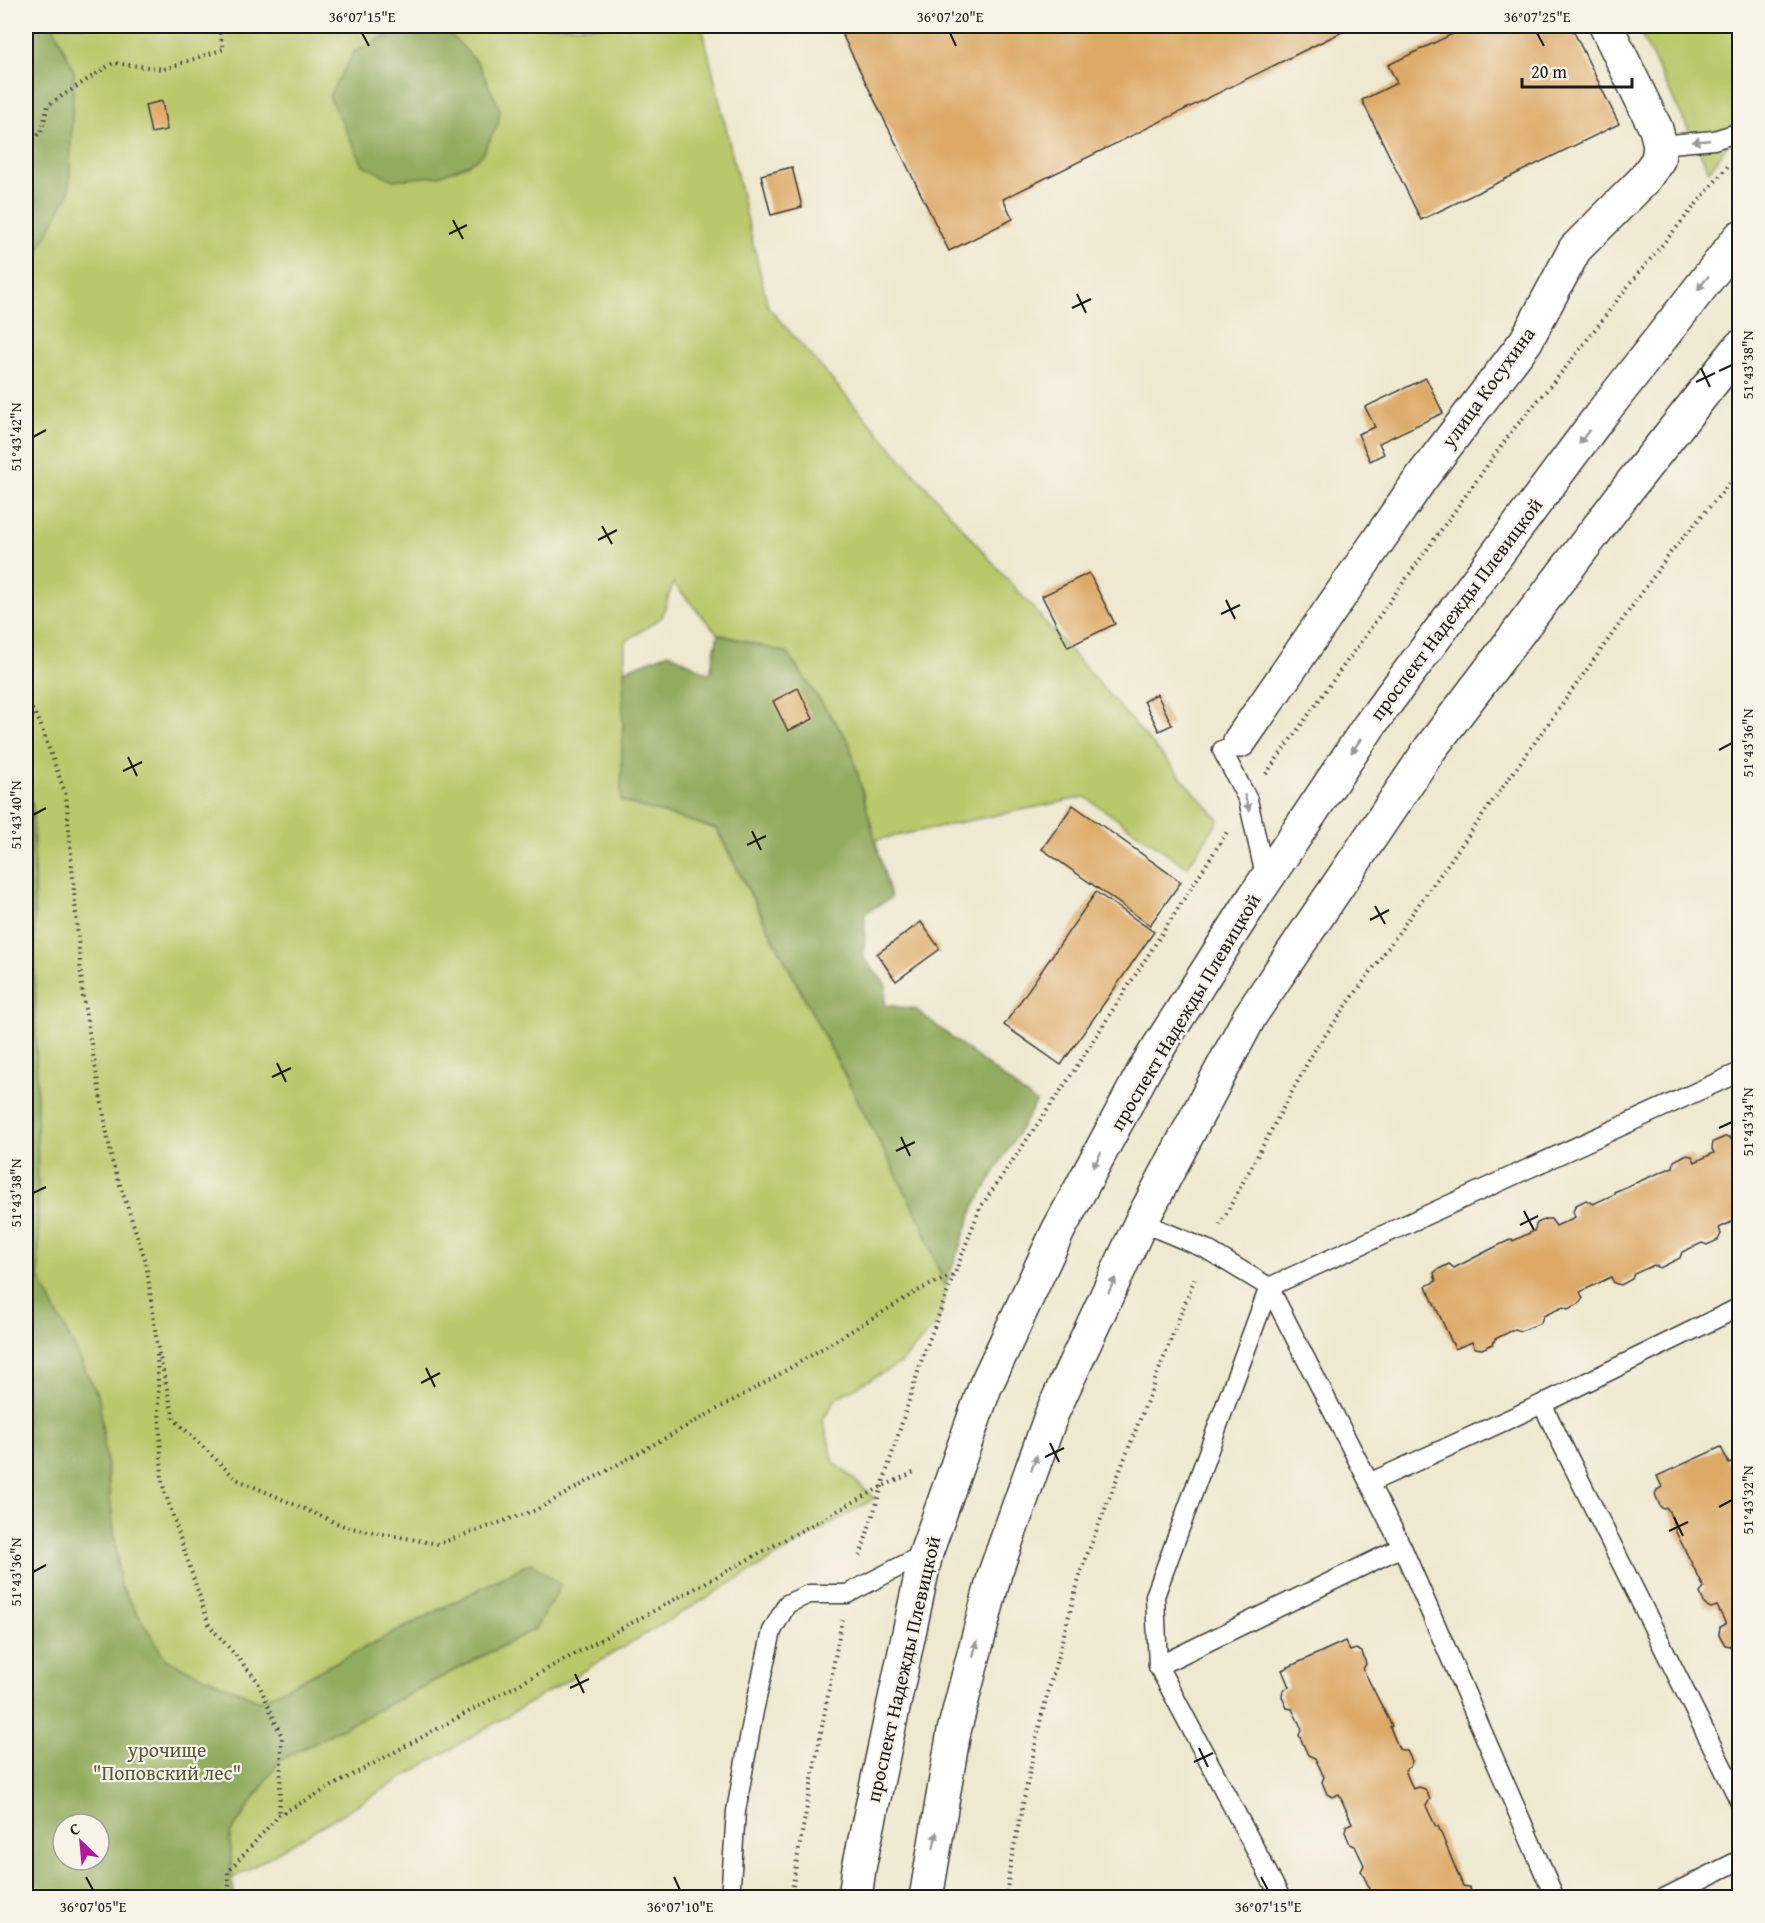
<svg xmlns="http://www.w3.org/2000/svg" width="1765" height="1923" font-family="'Gentium Book Plus',serif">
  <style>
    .green { fill: #b9c86b; stroke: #6a7244; stroke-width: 1.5 }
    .forest { fill: #92ac5f; stroke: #57643e; stroke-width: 1.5; fill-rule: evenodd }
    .building { fill: #dda966 }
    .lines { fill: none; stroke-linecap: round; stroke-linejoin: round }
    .lane-casing { stroke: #3c3b37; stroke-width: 21 }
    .street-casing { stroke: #3c3b37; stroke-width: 36 }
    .secondary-casing { stroke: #3c3b37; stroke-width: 36 }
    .path { stroke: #3c3b37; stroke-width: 4; stroke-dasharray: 1.5 4.5; stroke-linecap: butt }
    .lane { stroke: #fff; stroke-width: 18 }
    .street { stroke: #fff; stroke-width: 33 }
    .secondary { stroke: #fff; stroke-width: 33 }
    .oneway { fill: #999 }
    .ticks { fill: none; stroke: #1c1c1c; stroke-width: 2 }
    .labels { text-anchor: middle; stroke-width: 4.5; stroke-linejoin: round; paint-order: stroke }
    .street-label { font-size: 20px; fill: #1c1c1c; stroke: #f7f3e8 }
    .park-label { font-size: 20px; fill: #535838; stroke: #f7f3e8 }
    .neatline { fill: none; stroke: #1c1c1c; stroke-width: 2 }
    .ticks-label { font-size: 15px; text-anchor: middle; fill: #1c1c1c }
  </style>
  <rect width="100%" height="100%" fill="#f7f3e8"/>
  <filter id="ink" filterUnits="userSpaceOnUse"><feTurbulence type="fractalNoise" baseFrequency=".0167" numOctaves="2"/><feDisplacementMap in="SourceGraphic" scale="12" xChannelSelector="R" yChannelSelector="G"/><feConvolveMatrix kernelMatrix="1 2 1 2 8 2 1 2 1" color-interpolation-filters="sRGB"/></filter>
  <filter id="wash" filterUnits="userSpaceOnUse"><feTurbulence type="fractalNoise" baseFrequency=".008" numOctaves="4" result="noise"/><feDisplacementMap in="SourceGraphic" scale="24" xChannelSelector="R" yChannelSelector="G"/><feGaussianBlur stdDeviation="1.35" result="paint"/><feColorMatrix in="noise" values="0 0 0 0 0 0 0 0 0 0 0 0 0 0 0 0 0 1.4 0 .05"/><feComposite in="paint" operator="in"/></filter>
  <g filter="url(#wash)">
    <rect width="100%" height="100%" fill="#eee8cf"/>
    <g class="green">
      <path d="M53,26H407L354,52L443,27L433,26H702L768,307L1219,820L1187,867L1085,797L875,840L849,742L787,653L718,634L673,583L662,617L625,642L621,801L716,829L922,1224L945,1287L939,1321L901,1363L836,1398L823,1420L834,1462L875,1498L232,1879L230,1834L280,1760L535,1629L530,1563L260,1701L166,1660L120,1585L99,1398L39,1277L33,806L26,795V274L30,269L74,71Z"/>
      <path d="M1637,26H1739V130L1709,171Z"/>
    </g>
    <g class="forest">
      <path d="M26,26H53L74,71L69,193L26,274Z"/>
      <path d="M407,26L443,27L478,63L500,109L498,124L482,155L469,164L439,176L393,180L363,165L329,96L354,52Z"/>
      <path d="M718,634L787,653L849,742L891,898L865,913L864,958L886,985L885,1005L915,1009L1036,1103L975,1205L945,1287L922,1224L717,829L621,801L624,670L669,653L710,674Z"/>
      <path d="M26,795L33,806L39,1277L99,1398L120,1585L166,1660L260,1701L531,1563L561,1585L535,1629L280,1760L230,1834L232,1879L235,1897H26ZM63,1824H99V1860H63Z"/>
    </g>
    <g id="blocks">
      <g class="building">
        <path d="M838,26H1354L1003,199L1013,219L949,251Z"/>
        <path d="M1469,26H1571L1619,124L1421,220L1362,100L1397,83L1388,65Z"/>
        <path d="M162,101L167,130L151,133L145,105Z"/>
        <path d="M792,167L802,207L771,215L761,175Z"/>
        <path d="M1426,378L1443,413L1379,443L1384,454L1370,461L1358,434L1375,427L1365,407Z"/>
        <path d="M1089,573L1115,624L1068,647L1042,596Z"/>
        <path d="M798,688L813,719L788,731L773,701Z"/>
        <path d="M1157,694L1172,725L1159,731L1144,701Z"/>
        <path d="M1073,805L1181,882L1150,925L1042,849Z"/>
        <path d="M1096,892L1154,932L1061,1065L1004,1025Z"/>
        <path d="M921,922L940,949L896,981L877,954Z"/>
        <path d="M1725,1137H1729L1732,1140L1740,1137V1218L1719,1228L1721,1234L1718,1240L1707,1245L1702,1243L1682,1252L1680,1258L1660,1268L1654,1265L1634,1274L1632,1279L1621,1285L1614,1283L1611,1277L1580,1292L1583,1298L1579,1304L1568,1309L1563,1307L1543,1316L1541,1323L1521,1331L1515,1329L1495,1339L1493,1344L1482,1349L1475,1348L1472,1342L1455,1349L1426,1286L1436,1281L1434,1273L1437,1270L1449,1264L1454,1268L1493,1248L1512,1239L1513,1241L1534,1231L1537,1223L1546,1219H1551L1556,1226L1575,1217L1573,1211L1576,1205L1586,1200L1593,1204L1615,1194L1614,1192L1673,1167L1674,1161L1685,1155L1692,1156L1695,1162L1714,1153L1712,1149L1713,1142Z"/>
        <path d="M1721,1447L1729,1464L1735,1461L1740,1464V1665L1731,1646L1725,1645L1719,1634L1720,1627L1726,1624L1717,1606L1711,1608L1705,1605L1700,1593L1704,1588L1675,1530L1677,1529L1667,1508L1663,1509L1660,1506L1655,1494L1657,1490L1662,1487L1657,1476Z"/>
        <path d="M1345,1641L1350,1651L1356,1649L1362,1652L1366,1664L1363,1669L1392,1726L1390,1727L1399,1749L1407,1751L1412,1761L1410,1767L1405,1770L1413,1789L1419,1787L1425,1789L1430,1799L1426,1806L1436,1827L1438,1826L1463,1886L1469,1887L1475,1898H1379L1377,1893L1371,1891L1361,1871L1364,1865L1355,1846L1350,1844L1345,1832L1346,1826L1352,1823L1339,1794L1332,1797L1327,1794L1322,1782L1324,1777L1315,1758L1308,1755L1299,1735L1302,1729L1292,1709L1287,1708L1282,1697L1283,1690L1289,1687L1282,1670Z"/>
      </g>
    </g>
  </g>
  <g filter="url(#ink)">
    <use href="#blocks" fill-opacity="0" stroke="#3c3b37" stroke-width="1.5"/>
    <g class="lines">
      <defs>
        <g id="lane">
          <path d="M1660,145L1714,140L1740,132"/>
          <path d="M1222,750L1248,800L1266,880"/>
          <path d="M1141,1222L1206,1249L1269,1287L1402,1547L1555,1898"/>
          <path d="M1740,1307L1542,1404L1740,1802"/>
          <path d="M1369,1483L1542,1404"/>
          <path d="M1158,1666L1155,1596L1269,1287L1740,1072"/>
          <path d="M730,1898L736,1811L754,1711L772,1631L787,1604L809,1594H847L926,1553"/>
          <path d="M1281,1898L1158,1666L1402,1547"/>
          <path d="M1664,1898L1740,1860"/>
        </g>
        <path id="street" d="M1240,741L1422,477L1526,341L1575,249L1643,181L1658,160L1660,145L1656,129L1606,26"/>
        <g id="secondary">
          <path d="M855,1898L859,1868L926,1553L985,1387L1058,1231L1146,1067L1255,896L1369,726L1603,412L1740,237"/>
          <path d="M926,1898L954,1731L995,1573L1052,1413L1141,1222L1250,1016L1430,749L1632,483L1740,347"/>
        </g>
      </defs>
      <use href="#lane" class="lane-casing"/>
      <use href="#street" class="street-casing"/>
      <use href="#secondary" class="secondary-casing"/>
      <g class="path">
        <path d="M26,139L41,133L48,105L113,63L164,69L224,49L218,26"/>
        <path d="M26,699L39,721L66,795L83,998L112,1161L146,1262L157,1344L174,1419L236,1479L346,1527L438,1544L536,1510L775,1377L921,1289L953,1275"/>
        <path d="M1266,774L1512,431L1567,366L1632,281L1728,166"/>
        <path d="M1220,1225L1314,1051L1671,552L1740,471"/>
        <path d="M157,1355L162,1483L209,1625L257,1680L282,1737L279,1815"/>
        <path d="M860,1556L923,1356L980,1208L1068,1080L1227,832"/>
        <path d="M230,1898L228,1872L279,1815L883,1486L917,1471"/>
        <path d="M791,1898L796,1865L842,1620"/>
        <path d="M1006,1898L1010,1866L1041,1718L1082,1568L1196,1275"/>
      </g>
      <use href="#lane" class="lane"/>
      <use href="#street" class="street"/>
      <use href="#secondary" class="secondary"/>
    </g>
    <defs><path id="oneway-solid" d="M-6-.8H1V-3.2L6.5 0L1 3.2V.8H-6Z" transform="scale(1.5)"/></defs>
    <g class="oneway">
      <use href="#oneway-solid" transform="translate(1701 141) rotate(175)"/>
      <use href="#oneway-solid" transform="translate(1703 283) rotate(128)"/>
      <use href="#oneway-solid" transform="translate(1584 437) rotate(126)"/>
      <use href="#oneway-solid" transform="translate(1356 746) rotate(124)"/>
      <use href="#oneway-solid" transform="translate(1247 803) rotate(72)"/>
      <use href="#oneway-solid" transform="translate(1097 1160) rotate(118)"/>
      <use href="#oneway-solid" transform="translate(1112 1285) rotate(-65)"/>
      <use href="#oneway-solid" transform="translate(1034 1463) rotate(-70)"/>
      <use href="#oneway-solid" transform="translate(975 1649) rotate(-76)"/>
      <use href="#oneway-solid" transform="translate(935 1840) rotate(-80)"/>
    </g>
  </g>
  <path class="ticks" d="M362,33L369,46M950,33L956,46M1537,33L1544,46M453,220L463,239M449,234L467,225M1077,294L1086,313M1072,308L1091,299M1701,368L1710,387M1719,371L1732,365M1696,382L1715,373M33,437L46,430M602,526L612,544M598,540L617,530M1226,600L1235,619M1221,614L1240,605M1719,750L1732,743M128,757L137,776M123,771L142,762M33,815L46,808M752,831L761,850M747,845L766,836M1375,906L1385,924M1370,920L1389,910M277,1063L286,1082M272,1077L291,1068M1719,1128L1732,1122M901,1137L910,1156M896,1151L915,1142M33,1193L46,1187M1524,1211L1534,1230M1520,1225L1538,1216M426,1368L435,1387M421,1383L440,1373M1050,1443L1059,1462M1045,1457L1064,1448M1719,1507L1732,1500M1674,1517L1683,1536M1669,1531L1688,1522M33,1572L46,1565M575,1674L584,1693M570,1688L589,1679M1199,1748L1208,1767M1194,1762L1213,1753M86,1877L93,1890M674,1877L680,1890M1261,1877L1268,1890"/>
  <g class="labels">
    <g class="street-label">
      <text transform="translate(1488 387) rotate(-54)" y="7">улица Косухина</text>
      <text transform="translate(1456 609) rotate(-53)" y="7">проспект Надежды Плевицкой</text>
      <text transform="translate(1185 1012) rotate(-59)" y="7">проспект Надежды Плевицкой</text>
      <text transform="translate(903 1669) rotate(-77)" y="7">проспект Надежды Плевицкой</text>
    </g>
    <g class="park-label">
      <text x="167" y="1757">урочище<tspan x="167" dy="23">"Поповский лес"</tspan></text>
    </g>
  </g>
  <rect width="1765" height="1923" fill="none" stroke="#f7f3e8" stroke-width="66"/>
  <g transform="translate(81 1842) rotate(334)"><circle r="28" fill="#f7f3e8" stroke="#9f9d96" stroke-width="1.5"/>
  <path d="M0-4.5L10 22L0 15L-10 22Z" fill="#b5179e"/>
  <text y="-9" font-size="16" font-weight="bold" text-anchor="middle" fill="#1c1c1c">С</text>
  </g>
  <path d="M1522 78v9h110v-9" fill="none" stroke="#1c1c1c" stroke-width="3"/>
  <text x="1531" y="78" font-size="18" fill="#1c1c1c" stroke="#f7f3e8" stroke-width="4.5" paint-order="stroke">20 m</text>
  <rect x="33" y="33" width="1699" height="1857" class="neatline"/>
  <g class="ticks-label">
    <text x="362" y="22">36°07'15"E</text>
    <text x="950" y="22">36°07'20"E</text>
    <text x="1537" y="22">36°07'25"E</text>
    <text transform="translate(1748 365) rotate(-90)" y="5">51°43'38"N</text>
    <text transform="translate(16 437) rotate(-90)" y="5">51°43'42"N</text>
    <text transform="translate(1748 743) rotate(-90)" y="5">51°43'36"N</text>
    <text transform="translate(16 815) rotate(-90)" y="5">51°43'40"N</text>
    <text transform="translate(1748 1122) rotate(-90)" y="5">51°43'34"N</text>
    <text transform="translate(16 1193) rotate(-90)" y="5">51°43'38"N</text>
    <text transform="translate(1748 1500) rotate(-90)" y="5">51°43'32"N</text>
    <text transform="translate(16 1572) rotate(-90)" y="5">51°43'36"N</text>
    <text x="93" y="1912">36°07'05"E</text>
    <text x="680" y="1912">36°07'10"E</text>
    <text x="1268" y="1912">36°07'15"E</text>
  </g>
</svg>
